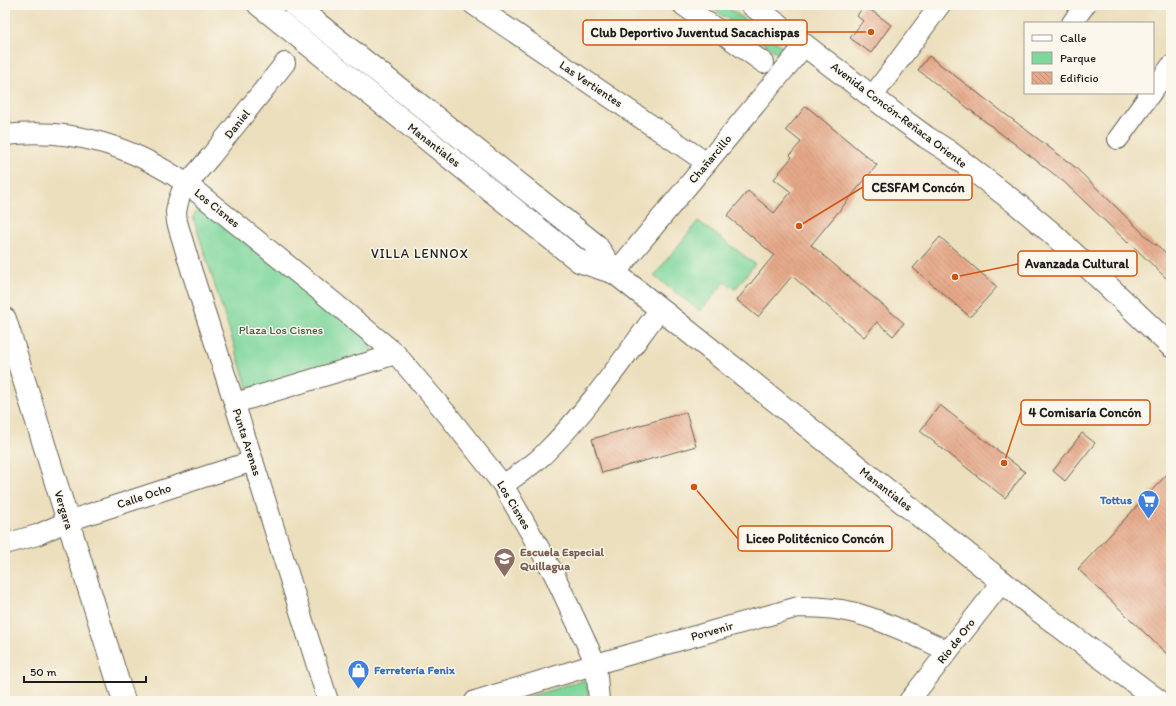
<svg xmlns="http://www.w3.org/2000/svg" width="1176" height="706" font-family="Itim,sans-serif">
  <style>
    .green { fill: #7fd79c; stroke: #4e7a5c }
    .building { fill: url(#building-back-hatch) }
    .lines { fill: none; stroke-linecap: round; stroke-linejoin: round }
    .street-casing { stroke: #656054; stroke-width: 22 }
    .secondary-casing { stroke: #656054; stroke-width: 24 }
    .primary-casing { stroke: #656054; stroke-width: 24 }
    .street { stroke: #fff; stroke-width: 20 }
    .secondary { stroke: #fff; stroke-width: 22 }
    .primary { stroke: #fff; stroke-width: 22 }
    .labels { text-anchor: middle; stroke-width: 3; stroke-linejoin: round; paint-order: stroke }
    .street-label { font-size: 12px; fill: #1c1c1c; stroke: #fbf7ec }
    .park-label { font-size: 12px; fill: #3f5d49; stroke: #fbf7ec }
    .shop-label { font-size: 12px; font-weight: bold; fill: #366cbe; stroke: #fbf7ec; text-anchor: end }
    .education-label { font-size: 12px; font-weight: bold; fill: #785e54; stroke: #fbf7ec; text-anchor: start }
    .neighbourhood-label { font-size: 13px; letter-spacing: 1px; fill: #1c1c1c; stroke: #fbf7ec }
    .leader { fill: none; stroke: #d4530e; stroke-width: 1.5 }
    .callout-dot { fill: #d4530e; stroke: #fbf7ec; stroke-width: 1.5 }
    .callout { fill: #fbf7ec; stroke: #d4530e; stroke-width: 1.5 }
    .callout-label { font-size: 13px; text-anchor: middle; font-weight: bold; fill: #1c1c1c }
  </style>
  <defs>
    <pattern id="building-back-hatch" width="6" height="6" patternUnits="userSpaceOnUse"><rect width="6" height="6" fill="#e5a889"/><path d="M-1 5l2 2M0 0l6 6M5-1l2 2" fill="none" stroke="#c49076"/></pattern>
  </defs>
  <rect width="100%" height="100%" fill="#fbf7ec"/>
  <filter id="ink" filterUnits="userSpaceOnUse"><feTurbulence type="fractalNoise" baseFrequency=".025" numOctaves="2"/><feDisplacementMap in="SourceGraphic" scale="8" xChannelSelector="R" yChannelSelector="G"/><feConvolveMatrix kernelMatrix="1 2 1 2 8 2 1 2 1" color-interpolation-filters="sRGB"/></filter>
  <filter id="wash" filterUnits="userSpaceOnUse"><feTurbulence type="fractalNoise" baseFrequency=".012" numOctaves="4" result="noise"/><feDisplacementMap in="SourceGraphic" scale="16" xChannelSelector="R" yChannelSelector="G"/><feGaussianBlur stdDeviation="0.9" result="paint"/><feColorMatrix in="noise" values="0 0 0 0 0 0 0 0 0 0 0 0 0 0 0 0 0 1.4 0 .05"/><feComposite in="paint" operator="in"/></filter>
  <g filter="url(#wash)">
    <rect width="100%" height="100%" fill="#ecdfbd"/>
    <g class="green">
      <path d="M707,5H724L784,48L779,54Z"/>
      <path d="M206,204L373,341L370,357L249,392L193,217L198,208Z"/>
      <path d="M698,221L755,264L735,289L725,282L700,311L654,276Z"/>
      <path d="M587,679L589,701H513L585,680Z"/>
    </g>
    <g id="blocks">
      <g class="building">
        <path d="M864,5L891,25L871,53L850,38L863,21L857,16Z"/>
        <path d="M929,56L1075,167L1155,245L1156,244L1171,258V283L1129,242L1128,243L1063,181L918,70Z"/>
        <path d="M806,106L877,165L811,245L904,323L893,336L877,322L864,337L792,276L758,317L737,300L774,255L727,216L748,191L774,213L791,192L774,179L792,157L790,155L801,142L786,130Z"/>
        <path d="M940,237L997,287L970,317L913,268Z"/>
        <path d="M940,405L1025,472L1005,498L920,431Z"/>
        <path d="M686,412L696,446L602,473L592,439Z"/>
        <path d="M1082,433L1095,443L1065,481L1053,471Z"/>
        <path d="M1171,470V658L1078,569Z"/>
      </g>
    </g>
  </g>
  <g filter="url(#ink)">
    <use href="#blocks" fill-opacity="0" stroke="#656054" stroke-width="1"/>
    <g class="lines">
      <defs>
        <g id="street">
          <path d="M474,5L707,163"/>
          <path d="M683,5L764,63"/>
          <path d="M1072,23L1085,5"/>
          <path d="M285,63L211,156L187,184L181,193L178,202L176,212L177,222L191,269L253,461L328,701"/>
          <path d="M1153,90L1171,66"/>
          <path d="M872,97L940,5"/>
          <path d="M5,135C73,127 131,146 187,184L326,296L396,354L447,414L503,485L554,574L596,664L599,701"/>
          <path d="M1118,139L1151,93"/>
          <path d="M615,273L805,45"/>
          <path d="M235,403L396,354"/>
          <path d="M503,485C516,476 530,467 542,456C587,412 623,359 660,309"/>
          <path d="M5,544L37,535L68,521L253,461"/>
          <path d="M475,701L596,664L798,607C820,607 841,608 862,615C892,624 920,638 948,651"/>
          <path d="M909,701L1003,581"/>
        </g>
        <g id="secondary">
          <path d="M294,5L596,245L615,273"/>
          <path d="M752,5L896,115L926,137L948,151L1017,204L1053,234L1171,346"/>
          <path d="M5,319L124,701"/>
        </g>
        <path id="primary" d="M259,5L579,261L615,273L1035,608L1159,701"/>
      </defs>
      <use href="#street" class="street-casing"/>
      <use href="#secondary" class="secondary-casing"/>
      <use href="#primary" class="primary-casing"/>
      <use href="#street" class="street"/>
      <use href="#secondary" class="secondary"/>
      <use href="#primary" class="primary"/>
    </g>
  </g>
  <defs>
    <symbol id="supermarket-pin" viewBox="-11 -11 22 30"><path d="M0 17L-7.5 6A9.5 9.5 0 1 1 7.5 6Z" fill="#3f7fe0" stroke="#fbf7ec"/><path d="M-6-5.5h2.5l.6 2H6L4.5 2H-2.5L-4.4-4H-6ZM-1.5 3.2a1.3 1.3 0 1 0 .1 0ZM3 3.2a1.3 1.3 0 1 0 .1 0Z" fill="#fff"/></symbol>
    <symbol id="school-pin" viewBox="-11 -11 22 30"><path d="M0 17L-7.5 6A9.5 9.5 0 1 1 7.5 6Z" fill="#8d6e63" stroke="#fbf7ec"/><path d="M0-5L7-2L0 1L-7-2ZM-4 1L0 2.5L4 1V4Q0 6-4 4Z" fill="#fff"/></symbol>
    <symbol id="shop-pin" viewBox="-11 -11 22 30"><path d="M0 17L-7.5 6A9.5 9.5 0 1 1 7.5 6Z" fill="#3f7fe0" stroke="#fbf7ec"/><path d="M-5-2.5h2.3a2.7 3.5 0 0 1 5.4 0H5L5.5 6h-11ZM-1.5-2.5h3a1.5 2.3 0 0 0-3 0Z" fill="#fff"/></symbol>
  </defs>
  <g fill-rule="evenodd">
    <use href="#supermarket-pin" x="1136" y="488" width="25" height="34"/>
    <use href="#school-pin" x="492" y="546" width="25" height="34"/>
    <use href="#shop-pin" x="346" y="658" width="25" height="34"/>
  </g>
  <g class="labels">
    <g class="street-label">
      <text transform="translate(591 84) rotate(34)" y="4">Las Vertientes</text>
      <text transform="translate(899 115) rotate(37)" y="4">Avenida Concón-Reñaca Oriente</text>
      <text transform="translate(237 124) rotate(-51)" y="4">Daniel</text>
      <text transform="translate(434 145) rotate(38)" y="4">Manantiales</text>
      <text transform="translate(710 159) rotate(-50)" y="4">Chañarcillo</text>
      <text transform="translate(217 208) rotate(39)" y="4">Los Cisnes</text>
      <text transform="translate(247 442) rotate(72)" y="4">Punta Arenas</text>
      <text transform="translate(886 489) rotate(38)" y="4">Manantiales</text>
      <text transform="translate(144 496) rotate(-18)" y="4">Calle Ocho</text>
      <text transform="translate(514 505) rotate(59)" y="4">Los Cisnes</text>
      <text transform="translate(64 510) rotate(73)" y="4">Vergara</text>
      <text transform="translate(712 631) rotate(-16)" y="4">Porvenir</text>
      <text transform="translate(956 641) rotate(-52)" y="4">Río de Oro</text>
    </g>
    <g class="park-label">
      <text x="281" y="334">Plaza Los Cisnes</text>
    </g>
    <g class="shop-label">
      <text x="1132" y="504">Tottus</text>
      <text x="374" y="674" text-anchor="start">Ferretería Fenix</text>
    </g>
    <g class="education-label">
      <text x="520" y="556">Escuela Especial<tspan x="520" dy="14">Quillagua</tspan></text>
    </g>
    <g class="neighbourhood-label">
      <text x="420" y="258">VILLA LENNOX</text>
    </g>
  </g>
  <path class="leader" d="M871 32L807 32M799 226L863 187M955 277L1018 264M1004 463L1021 412M694 487L738 539"/>
  <g class="callout-dot">
    <circle cx="871" cy="32" r="4"/>
    <circle cx="799" cy="226" r="4"/>
    <circle cx="955" cy="277" r="4"/>
    <circle cx="1004" cy="463" r="4"/>
    <circle cx="694" cy="487" r="4"/>
  </g>
  <g class="callout">
    <rect x="583" y="20" width="224" height="25" rx="4"/>
    <rect x="863" y="175" width="109" height="25" rx="4"/>
    <rect x="1018" y="251" width="119" height="25" rx="4"/>
    <rect x="1021" y="400" width="129" height="25" rx="4"/>
    <rect x="738" y="526" width="154" height="25" rx="4"/>
  </g>
  <g class="callout-label">
    <text x="695" y="37">Club Deportivo Juventud Sacachispas</text>
    <text x="918" y="192">CESFAM Concón</text>
    <text x="1077" y="268">Avanzada Cultural</text>
    <text x="1085" y="417">4 Comisaría Concón</text>
    <text x="815" y="543">Liceo Politécnico Concón</text>
  </g>
  <rect width="1176" height="706" fill="none" stroke="#fbf7ec" stroke-width="20"/>
  <rect x="1024" y="22" width="130" height="72" fill="#fbf7ec" stroke="#a29f99"/>
  <rect x="1032" y="35" width="20" height="6" fill="#ffffff" stroke="#a29f99"/>
  <text x="1060" y="42" font-size="12" fill="#1c1c1c">Calle</text>
  <rect x="1032" y="52" width="20" height="12" fill="#7fd79c" stroke="#a29f99"/>
  <text x="1060" y="62" font-size="12" fill="#1c1c1c">Parque</text>
  <rect x="1032" y="72" width="20" height="12" fill="url(#building-back-hatch)" stroke="#a29f99"/>
  <text x="1060" y="82" font-size="12" fill="#1c1c1c">Edificio</text>
  <path d="M24 676v6h122v-6" fill="none" stroke="#1c1c1c" stroke-width="2"/>
  <text x="30" y="676" font-size="12" fill="#1c1c1c" stroke="#fbf7ec" stroke-width="3" paint-order="stroke">50 m</text>
</svg>
